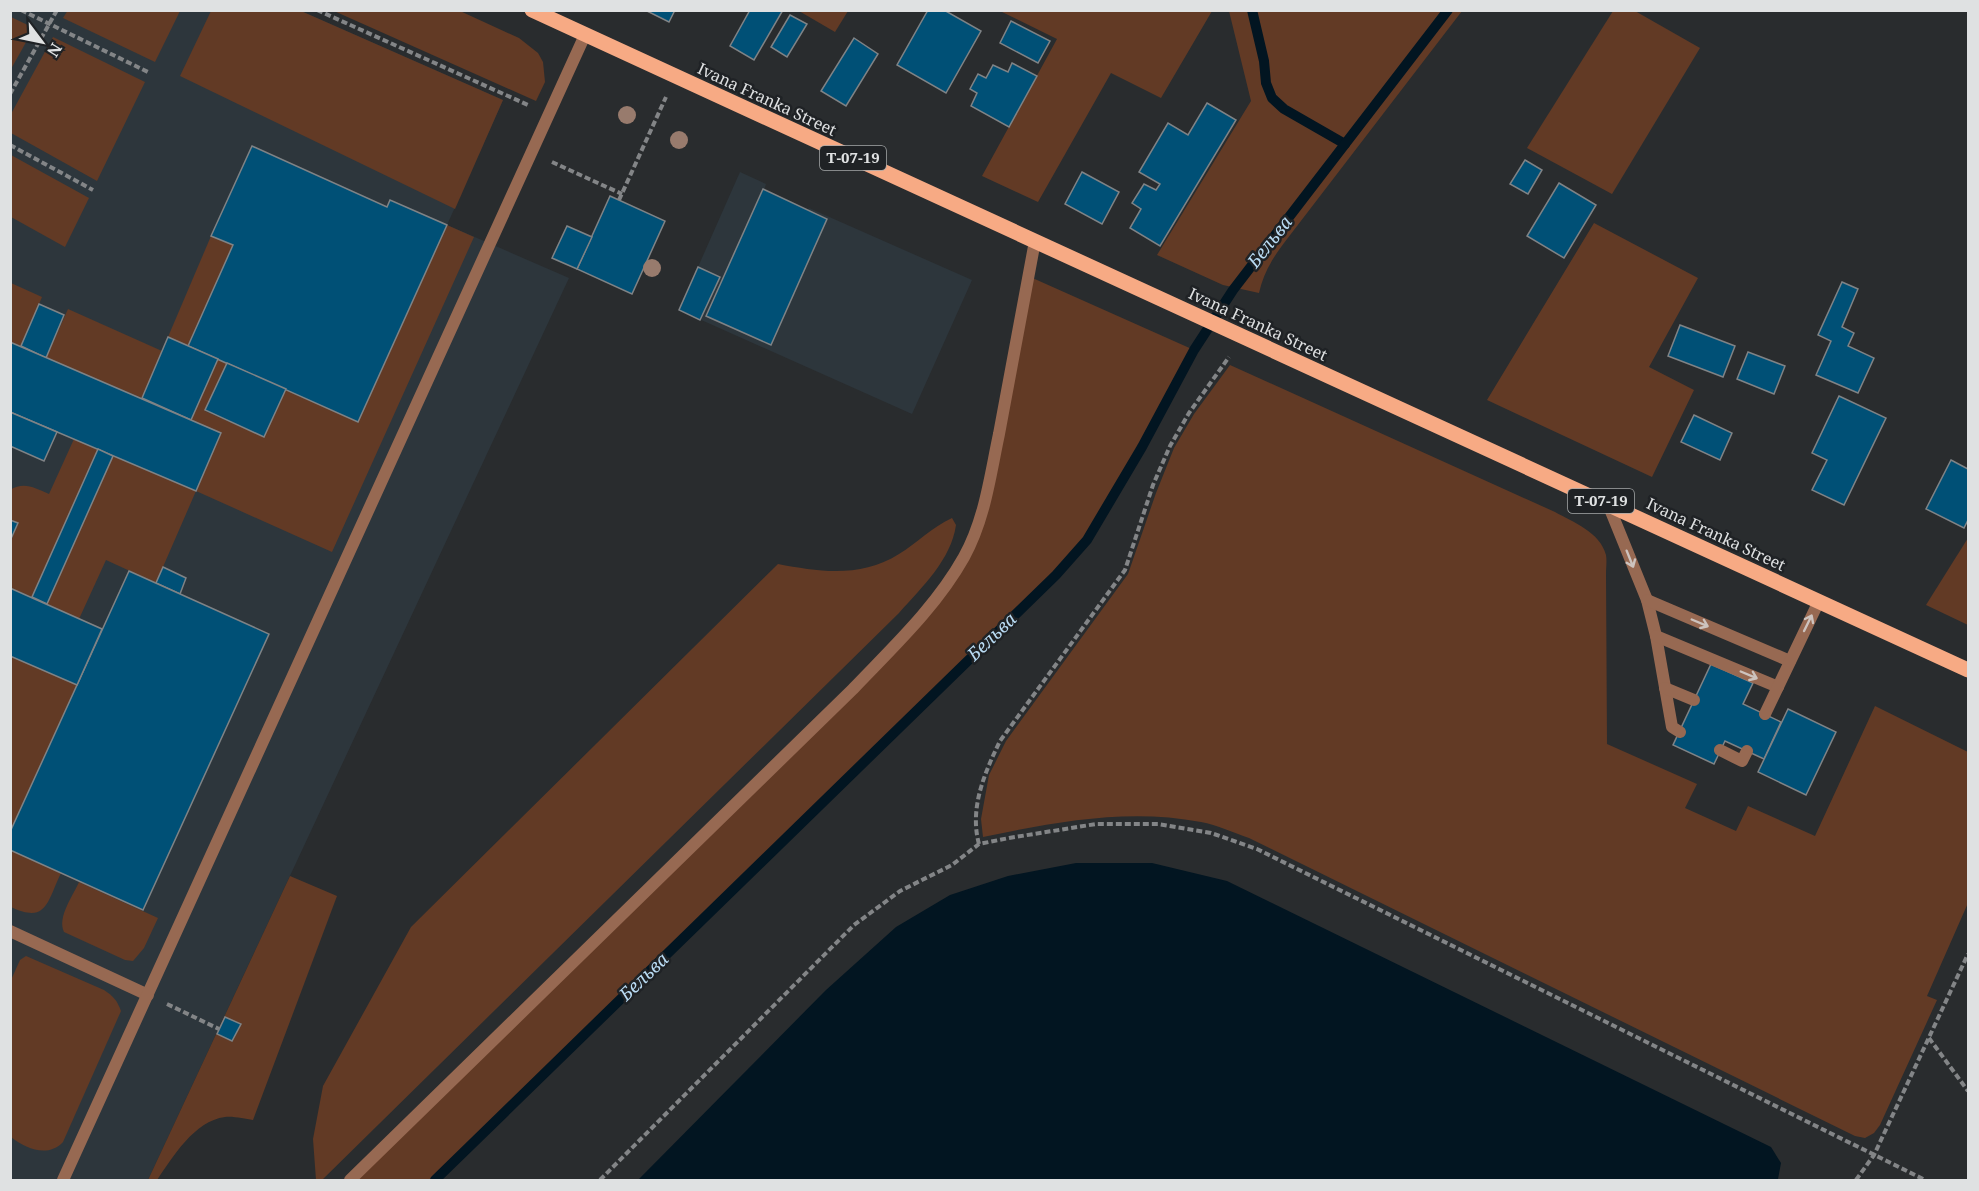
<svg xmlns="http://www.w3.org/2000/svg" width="1979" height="1191" font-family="'Noto Serif',serif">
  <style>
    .built { fill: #2d363c }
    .green { fill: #623a25 }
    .water { fill: #021521 }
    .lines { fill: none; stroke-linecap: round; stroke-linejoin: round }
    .stream { stroke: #021521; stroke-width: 10 }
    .building { fill: #005076; stroke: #7f8386; stroke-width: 1.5 }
    .path { stroke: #838587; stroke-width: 4; stroke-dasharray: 6 3; stroke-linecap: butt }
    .lane { stroke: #976952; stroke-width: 12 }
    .street { stroke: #976952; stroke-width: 12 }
    .primary { stroke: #f7aa84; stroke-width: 15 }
    .tree { fill: #987b6d }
    .oneway { stroke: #cdc3be }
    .labels { text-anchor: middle; stroke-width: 5; stroke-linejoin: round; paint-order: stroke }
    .shield { fill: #1f2225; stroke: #a5a8a9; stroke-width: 1.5 }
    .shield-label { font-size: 15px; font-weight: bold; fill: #dfe1e2 }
    .street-label { font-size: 16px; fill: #dfe1e2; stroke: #1f2225 }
    .water-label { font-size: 18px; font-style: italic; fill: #b9dbf3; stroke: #1f2225 }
  </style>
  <rect width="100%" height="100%" fill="#292c2e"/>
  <g class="built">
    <path d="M10,11H301L503,100L447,225L569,278L148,1180H11Z"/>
    <path d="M740,172L766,184L764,190L808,210L809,208L972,280L912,414L679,310Z"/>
  </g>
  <g class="green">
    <path d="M68,10H180V11L155,62L63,18Z"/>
    <path d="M211,11H301L503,100L455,209L180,76Z"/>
    <path d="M334,11H460L519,38L538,53L543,62L545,82L536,101Z"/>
    <path d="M799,11H848L835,32Z"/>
    <path d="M1000,11H1212L1161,98L1111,73L1038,202L982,176L1057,39Z"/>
    <path d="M1229,11H1462L1284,243C1272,259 1263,274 1259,293L1223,285L1157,255L1251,101Z"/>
    <path d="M1613,11H1635L1700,48L1612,194L1527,148Z"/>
    <path d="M11,17L34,28L11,69Z"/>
    <path d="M53,37L145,82L97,181L11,133V114Z"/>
    <path d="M11,155L89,198L65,247L11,217Z"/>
    <path d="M1594,223L1698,278L1649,367L1694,390L1652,477L1487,400Z"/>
    <path d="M447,225L474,237L332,552L196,491L156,583L106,560L79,619L47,604L113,456L196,491L221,433L191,420L218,359L227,363L205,411L264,437L286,389L358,421Z"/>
    <path d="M211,236L233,245L188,346L168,337Z"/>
    <path d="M1028,276L1194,350L1142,447L1087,540L1056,575L435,1180H350L911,629L980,524Z"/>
    <path d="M11,283L42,297L21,346L11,342Z"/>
    <path d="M68,309L162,351L142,398L46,358Z"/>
    <path d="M1230,365L1555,512C1573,522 1600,532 1606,555C1607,561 1606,568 1606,574L1607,744L1697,784L1685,808L1736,831L1748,806L1815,836L1875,706L1968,752V903L1927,996L1937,1000L1880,1125L1874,1133L1865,1138L1855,1136L1249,838C1234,833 1217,825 1201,822C1127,808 1056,822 983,837L981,819L989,775L1006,741L1128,574L1156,493L1174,448L1194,414Z"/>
    <path d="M74,439L98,449L32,597L11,588V541L18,523L11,520L10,490C24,481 35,488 49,494Z"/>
    <path d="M952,518L956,525C951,560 922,587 899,613L322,1180H316L313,1139L323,1086L411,927L778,564C820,572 861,578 899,554C917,543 932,527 952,518Z"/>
    <path d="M1968,538V625L1926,605Z"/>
    <path d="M11,656L77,685L11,832Z"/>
    <path d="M11,850L61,873C47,902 47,924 11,907Z"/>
    <path d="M290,876L337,896L253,1120C245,1119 234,1116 225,1117C194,1121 173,1157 157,1180H148Z"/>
    <path d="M79,882L158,918L144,948L133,961L125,960L64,932C57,917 73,896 79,882Z"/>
    <path d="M26,956L104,990C113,996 117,1000 121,1011L63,1142C48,1158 26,1149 11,1137V980L20,960Z"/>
  </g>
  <path class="water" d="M1076,863H1152L1227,881L1771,1147L1781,1163L1778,1179L1777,1180H638L826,990L896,927L950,895L1008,876Z"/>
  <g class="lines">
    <g class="stream">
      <path d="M1252,10L1264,61L1266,83L1272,98L1284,109L1345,144"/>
      <path d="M435,1180L1056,575L1087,540L1142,447L1194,350L1233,290L1448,10"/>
    </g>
  </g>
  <g class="building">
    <path d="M645,10H675L669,22Z"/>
    <path d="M750,10H783L754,60L730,46Z"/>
    <path d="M928,10H944L981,31L946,93L897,65Z"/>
    <path d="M790,15L807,24L787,57L771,47Z"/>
    <path d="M1011,21L1050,41L1038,63L1000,43Z"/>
    <path d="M854,38L878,54L846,106L821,91Z"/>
    <path d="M1012,63L1037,76L1009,127L971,106L977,93L970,89L978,74L986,78L993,65L1008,72Z"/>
    <path d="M1207,103L1236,120L1160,246L1130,228L1141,209L1132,203L1144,184L1156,190L1160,184L1139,172L1168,123L1188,135Z"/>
    <path d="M252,146L387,207L390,200L447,225L358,422L188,346L233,245L211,236Z"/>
    <path d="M1525,160L1542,170L1528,194L1510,184Z"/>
    <path d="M1082,172L1119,192L1102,224L1065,204Z"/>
    <path d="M1559,183L1596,205L1564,258L1527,236Z"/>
    <path d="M763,189L827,219L771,345L706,316Z"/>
    <path d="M610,196L665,221L632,294L577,269Z"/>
    <path d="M567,226L592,237L577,269L552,258Z"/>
    <path d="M698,267L720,277L700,320L679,310Z"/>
    <path d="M1842,282L1858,289L1842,327L1854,333L1848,346L1874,358L1858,393L1816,375L1831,341L1818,335Z"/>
    <path d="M39,304L64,315L46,358L21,346Z"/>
    <path d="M1680,325L1735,346L1723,377L1668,356Z"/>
    <path d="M168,337L218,359L191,420L142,398Z"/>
    <path d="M10,342L221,433L196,491L10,412Z"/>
    <path d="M1748,352L1785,366L1774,394L1737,379Z"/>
    <path d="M227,363L286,389L264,437L205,410Z"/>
    <path d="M1839,396L1886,418L1844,505L1812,490L1827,460L1812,453Z"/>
    <path d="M10,412L57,432L44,461L10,446Z"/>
    <path d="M1694,415L1732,433L1720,460L1681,442Z"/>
    <path d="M98,449L113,456L47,604L32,597Z"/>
    <path d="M1951,460L1968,469V520L1964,528L1926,509Z"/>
    <path d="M10,520L18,523L10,541Z"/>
    <path d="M163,567L186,578L180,594L156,583Z"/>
    <path d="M129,571L269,634L143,910L10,850V832Z"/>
    <path d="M10,588L102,629L77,685L10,656Z"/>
    <path d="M1711,664L1753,683L1743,704L1781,722L1764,759L1725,741L1714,764L1673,745Z"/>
    <path d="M1788,709L1836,732L1806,795L1758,772Z"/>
    <path d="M225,1017L241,1024L232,1041L217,1034Z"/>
  </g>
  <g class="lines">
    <g class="path">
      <path d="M21,10L150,73"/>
      <path d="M317,10L528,105"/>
      <path d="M10,94L57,10"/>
      <path d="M10,145L93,190"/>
      <path d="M552,162L622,194"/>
      <path d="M619,200L666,97"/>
      <path d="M979,844C969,808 985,772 1000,741L1125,570L1153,485L1170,446L1189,413L1229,357"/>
      <path d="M167,1004L219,1029"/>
      <path d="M1929,1038L1968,1091"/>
      <path d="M600,1180L854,925L900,891L952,865L979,844L1009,838L1096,824H1158L1211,833L1257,849L1925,1180"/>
      <path d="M1856,1180L1874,1155L1968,954"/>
    </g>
    <g class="lane">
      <path d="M1608,504L1647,600L1656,636L1672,727L1680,732"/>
      <path d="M1647,600L1790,661"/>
      <path d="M1656,636L1778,687"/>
      <path d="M1665,688L1694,700"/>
      <path d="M1765,714L1819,601"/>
      <path d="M1720,750L1742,761L1747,751"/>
      <path d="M10,931L148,995"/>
      <path d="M63,1180L585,35"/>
    </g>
    <path class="street" d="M350,1180L853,689C893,647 936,607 964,557C985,519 990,476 999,434C1011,370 1023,306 1035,241"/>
    <path class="primary" d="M532,10L1968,670"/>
  </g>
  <g class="tree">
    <circle cx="627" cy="115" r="9"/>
    <circle cx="679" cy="140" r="9"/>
    <circle cx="652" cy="268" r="9"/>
  </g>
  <defs><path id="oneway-shaft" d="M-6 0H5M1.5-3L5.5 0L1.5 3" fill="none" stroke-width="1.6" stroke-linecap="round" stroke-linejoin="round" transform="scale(1.5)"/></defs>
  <g class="oneway">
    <use href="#oneway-shaft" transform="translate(1630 559) rotate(68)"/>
    <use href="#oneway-shaft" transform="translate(1700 623) rotate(23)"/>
    <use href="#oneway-shaft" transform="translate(1808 623) rotate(-64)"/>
    <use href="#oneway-shaft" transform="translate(1749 675) rotate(23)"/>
  </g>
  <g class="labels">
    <g class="shield">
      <rect x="820" y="146" width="66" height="24" rx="4.5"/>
      <rect x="1568" y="489" width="66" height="24" rx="4.5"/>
    </g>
    <g class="shield-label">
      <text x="853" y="163">Т-07-19</text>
      <text x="1601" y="506">Т-07-19</text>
    </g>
    <g class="street-label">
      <text transform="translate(767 99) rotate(25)" y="6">Ivana Franka Street</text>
      <text transform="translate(1258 324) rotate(25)" y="6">Ivana Franka Street</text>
      <text transform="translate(1716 534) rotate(25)" y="6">Ivana Franka Street</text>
    </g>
    <g class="water-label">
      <text transform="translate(1270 242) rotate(-52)" y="6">Бельва</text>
      <text transform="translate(992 637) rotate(-44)" y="6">Бельва</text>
      <text transform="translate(644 977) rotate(-44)" y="6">Бельва</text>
    </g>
  </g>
  <rect width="1979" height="1191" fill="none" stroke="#dfe1e2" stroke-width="24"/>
  <g transform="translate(42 42) rotate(122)" stroke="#1f2225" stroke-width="4.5" paint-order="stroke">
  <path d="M0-4.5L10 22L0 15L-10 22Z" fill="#dfe1e2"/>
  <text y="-9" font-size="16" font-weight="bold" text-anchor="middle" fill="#dfe1e2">N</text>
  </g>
</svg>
